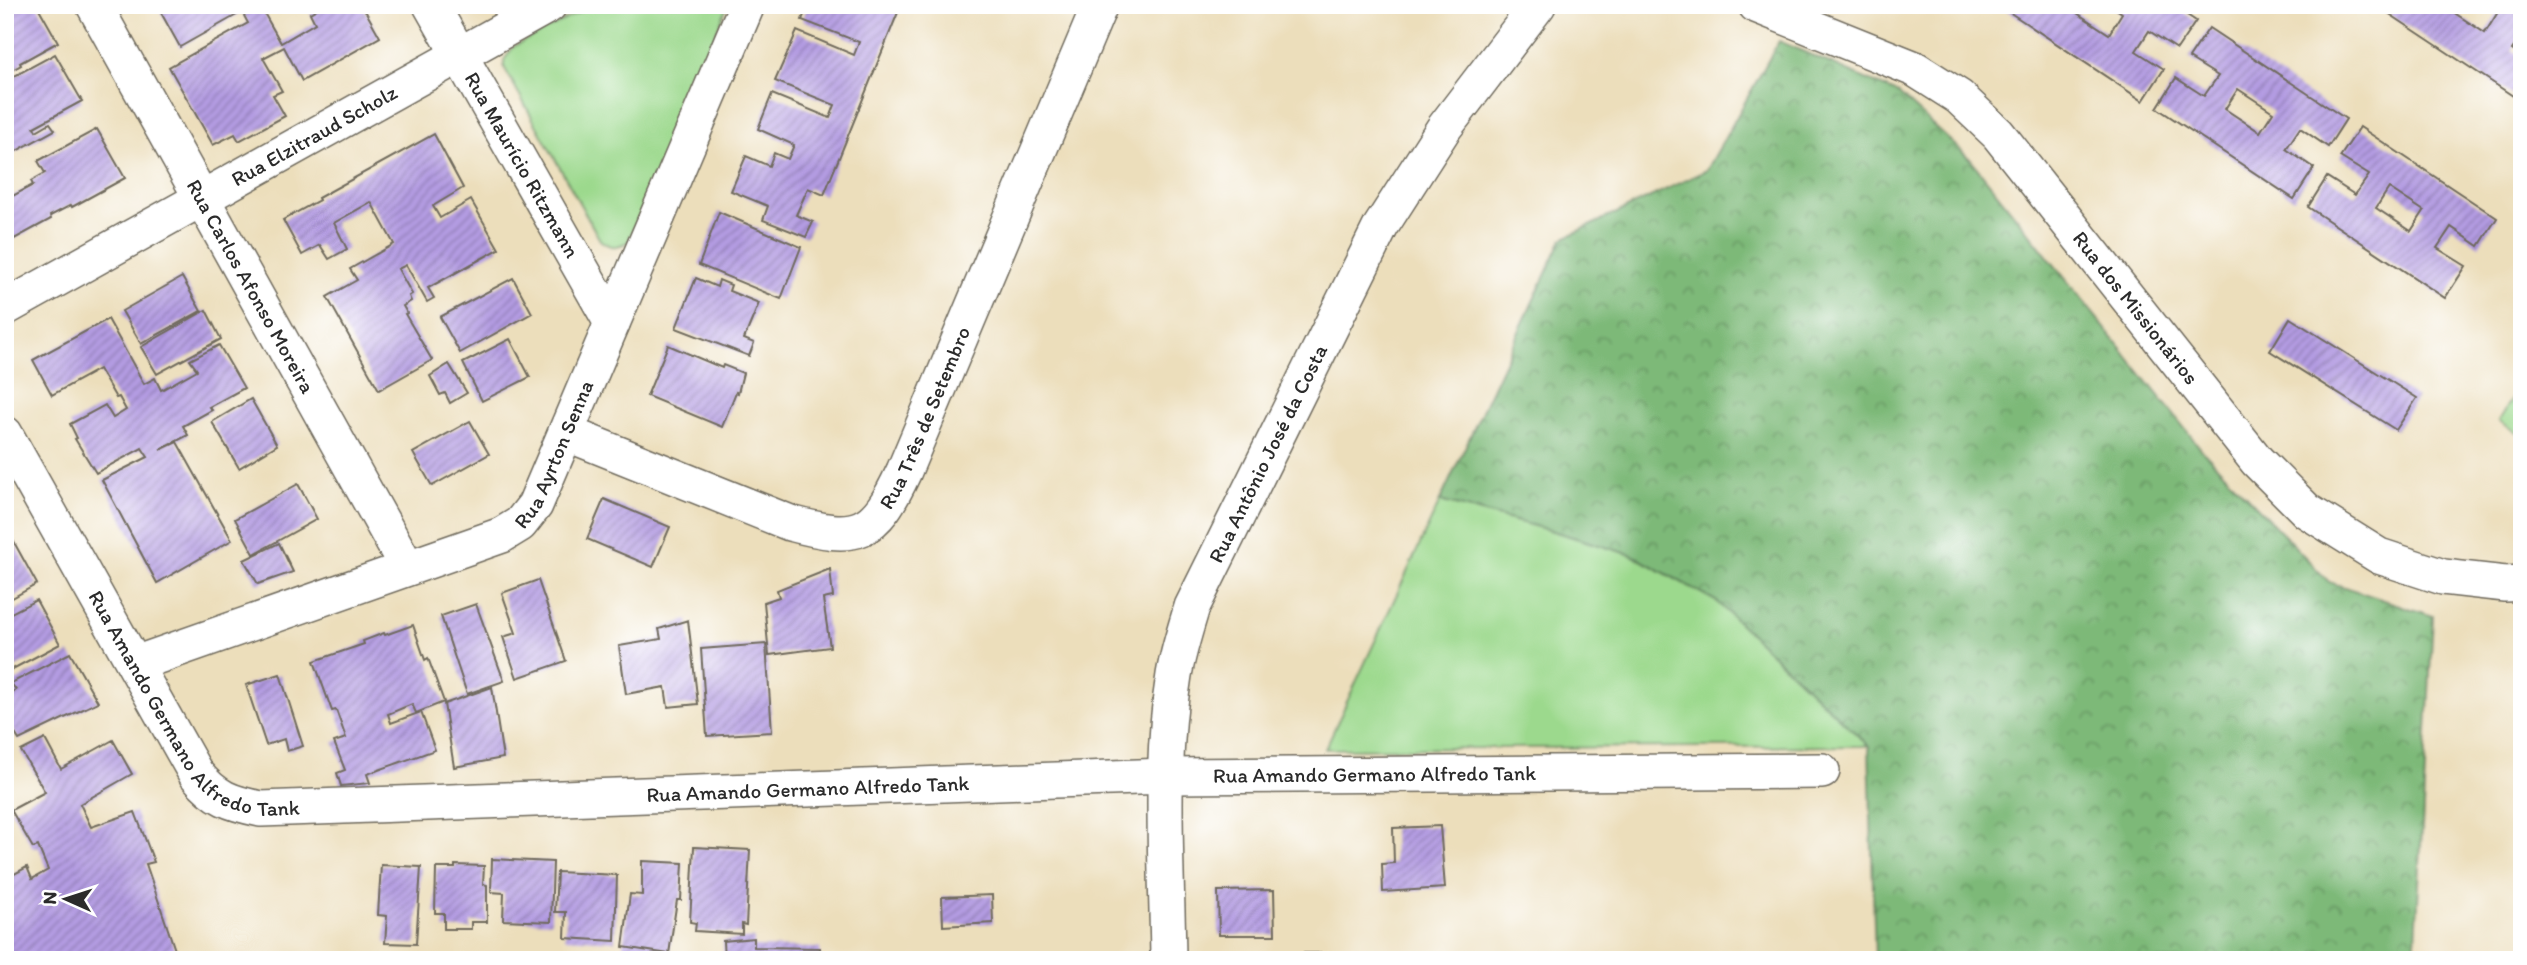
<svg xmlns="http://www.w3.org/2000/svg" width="2527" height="965" font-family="Itim,sans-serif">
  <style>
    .green { fill: #9cd98d; stroke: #64825c; stroke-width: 2 }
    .forest { fill: url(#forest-crowns); stroke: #547252; stroke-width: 2 }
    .building { fill: url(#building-hatch); fill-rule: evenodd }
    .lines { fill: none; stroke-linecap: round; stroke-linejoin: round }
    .minor-casing { stroke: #6f6a5d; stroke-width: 38 }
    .minor { stroke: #fff; stroke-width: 35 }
    .labels { text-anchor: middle; stroke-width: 5; stroke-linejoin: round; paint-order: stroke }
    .street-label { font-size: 21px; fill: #2b2b2b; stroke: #fff }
  </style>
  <defs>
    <pattern id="forest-crowns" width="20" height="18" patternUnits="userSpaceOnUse" patternTransform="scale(1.75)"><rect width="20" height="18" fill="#7db978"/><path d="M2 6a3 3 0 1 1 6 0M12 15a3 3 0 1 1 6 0" fill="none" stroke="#679763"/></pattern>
    <pattern id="building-hatch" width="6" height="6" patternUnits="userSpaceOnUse" patternTransform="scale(1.75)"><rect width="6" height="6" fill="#b39be2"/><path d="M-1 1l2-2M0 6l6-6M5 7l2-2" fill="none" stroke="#927fb7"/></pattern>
  </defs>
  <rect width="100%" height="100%" fill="#fff"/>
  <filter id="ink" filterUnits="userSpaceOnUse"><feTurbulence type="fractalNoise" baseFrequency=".0143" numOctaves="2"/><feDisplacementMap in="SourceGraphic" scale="14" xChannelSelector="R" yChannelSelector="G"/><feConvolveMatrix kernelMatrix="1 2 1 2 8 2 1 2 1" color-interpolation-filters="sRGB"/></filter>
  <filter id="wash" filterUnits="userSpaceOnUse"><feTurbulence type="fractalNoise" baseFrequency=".00686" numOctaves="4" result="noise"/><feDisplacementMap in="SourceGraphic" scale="28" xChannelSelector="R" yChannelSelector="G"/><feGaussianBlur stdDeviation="1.57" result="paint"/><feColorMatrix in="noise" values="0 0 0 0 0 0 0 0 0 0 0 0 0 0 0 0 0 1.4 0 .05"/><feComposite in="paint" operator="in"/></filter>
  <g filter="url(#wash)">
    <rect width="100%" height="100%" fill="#ecdebb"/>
    <g class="green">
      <path d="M593,5H728L628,242C616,248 610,248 600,240L504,67V60L514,46Z"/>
      <path d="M2522,382V435L2499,421Z"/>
      <path d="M1440,501L1553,531L1632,555L1716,601L1869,746L1325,749Z"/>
    </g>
    <path class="forest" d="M1779,41L1898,93L1970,159L2202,450L2329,582L2433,616L2415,960H1875L1869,746L1716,601L1632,555L1553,531L1440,501L1562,239L1707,170Z"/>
    <g id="blocks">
      <g class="building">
        <path d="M7,5H37L58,42L20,63L21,65L5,74V6Z"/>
        <path d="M162,5H279L264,13L281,43L315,23L310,13L324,5H362L380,37L302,81L284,47L263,58L282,91L273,95L285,116L239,141L235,134L213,145L169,67L248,23L242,12L180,47L160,11L164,8Z"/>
        <path d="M808,5H901L824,195L808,188L796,215L813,222L806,237L763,220L768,206L731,191L746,156L769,166L774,153L788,159L794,145L758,129L772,94L830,118L835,105L775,81L797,31L854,55L859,42L802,20Z"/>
        <path d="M2009,5H2078L2074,11L2109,34L2122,13L2110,5H2172L2196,21L2177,49L2149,31L2136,51L2164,69L2143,101L2006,10Z"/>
        <path d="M2384,5H2453L2450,10L2485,33L2498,12L2487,5H2522V35L2512,50L2522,57V96L2519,100L2382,9Z"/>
        <path d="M2209,28L2346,119L2328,147L2300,128L2286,149L2314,168L2294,199L2157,108L2176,78L2204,96L2218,76L2189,58ZM2238,89L2273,112L2260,132L2225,109Z"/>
        <path d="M55,54L82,101L34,127L36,131L50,123L55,130L13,153L5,139V118L10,116L5,107V81Z"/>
        <path d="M2360,127L2497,218L2479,246L2451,227L2437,248L2466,266L2445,298L2308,207L2327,177L2355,195L2369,175L2340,157ZM2389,188L2424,211L2411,231L2376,208Z"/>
        <path d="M97,129L125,178L72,207L71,205L50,216L51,219L5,244V200L33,185L31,181L45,173L38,161Z"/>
        <path d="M434,134L463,188L433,206L440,218L471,200L499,249L428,288L434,298L427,302L406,265L398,269L412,294L409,296L411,301L403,306L407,313L405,314L432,360L379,390L327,297L357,280L350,269L394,244L371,202L334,223L347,249L329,259L320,245L302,255L283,220L319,200L318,198Z"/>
        <path d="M719,212L801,247L781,299L699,265Z"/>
        <path d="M182,277L201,311L141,344L122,311Z"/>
        <path d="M513,278L532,313L460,353L440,317Z"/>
        <path d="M696,278L717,287L719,280L731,285L729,291L759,303L744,339L754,343L749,356L676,328Z"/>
        <path d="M206,310L221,339L157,374L141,347Z"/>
        <path d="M2290,318L2417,398L2396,430L2270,351Z"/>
        <path d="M108,319L144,384L155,378L161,390L197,370L190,360L219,345L244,388L209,407L212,410L183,426L188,435L160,450L177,442L232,540L157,583L102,480L148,457L142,448L96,473L75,439L77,438L70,424L105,405L113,418L126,410L119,397L116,398L99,369L52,395L33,360Z"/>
        <path d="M510,339L530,377L482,401L463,363Z"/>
        <path d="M668,345L722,368L723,365L743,373L738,393L736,392L722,427L647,396Z"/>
        <path d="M449,364L467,393L450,403L445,393L440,395L430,376Z"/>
        <path d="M251,399L277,445L239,468L212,422Z"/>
        <path d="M470,421L489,454L432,486L413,453Z"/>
        <path d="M298,484L317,519L254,554L235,519Z"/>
        <path d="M604,499L670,527L653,567L587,539Z"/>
        <path d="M10,535L37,584L5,602V537Z"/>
        <path d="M279,543L293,572L258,584L244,560Z"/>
        <path d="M830,569L833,597L823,599L830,647L769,655L764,602L779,597L777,590Z"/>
        <path d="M538,580L566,661L517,678L503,637L516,633L502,593Z"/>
        <path d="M36,600L60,644L5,673V616Z"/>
        <path d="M476,604L504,681L467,694L441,616Z"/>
        <path d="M688,620L698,704L668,707L665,687L626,694L619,646L661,639L659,629Z"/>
        <path d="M413,625L425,660L428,658L444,702L416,713L412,704L388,714L391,723L421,712L435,750L367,774L370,783L341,786L337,773L345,770L334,742L346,738L336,710L332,711L314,661L364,644L363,641L384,633L385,635Z"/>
        <path d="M766,644L772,732L707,736L701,649Z"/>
        <path d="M70,653L98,702L19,740L5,717V695L16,690L11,683Z"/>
        <path d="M280,674L303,746L287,751L284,739L266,745L246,685Z"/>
        <path d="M492,687L503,758L454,767L444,704Z"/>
        <path d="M45,739L61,769L113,740L132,774L80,804L91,827L135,812L154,862L146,864L177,956L165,960H5V879L27,867L32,879L48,870L38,846L33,848L11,810L45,792L21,751Z"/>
        <path d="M1440,826L1445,888L1383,892L1382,864L1394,863L1393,828Z"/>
        <path d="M694,847L750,850L746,925L742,924V934L695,931L696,923L690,922Z"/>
        <path d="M492,859L553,862L551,922L503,920L504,893L491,892Z"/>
        <path d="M642,861L683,863L681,900H677L669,954L623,947L630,894L642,895Z"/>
        <path d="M381,865L421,867L416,944L385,943L387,916L378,915Z"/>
        <path d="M455,865L484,866L483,884L487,885V922H471V929H444V913H435L436,868H455Z"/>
        <path d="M557,872L617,875L615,941L565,938L566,912H555Z"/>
        <path d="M1274,890L1275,935H1219L1218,891Z"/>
        <path d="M992,895L993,923L943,926L942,897Z"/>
        <path d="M754,938V947L820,948V960H724L723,941Z"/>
        <path d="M1284,953H1324L1325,960H1284Z"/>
      </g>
    </g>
  </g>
  <g filter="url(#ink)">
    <use href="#blocks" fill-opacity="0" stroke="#6f6a5d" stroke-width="2"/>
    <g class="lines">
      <defs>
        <g id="minor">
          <path id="s1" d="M94,5L407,567"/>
          <path id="s2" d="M431,5L612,323"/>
          <path id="s3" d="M1756,5L1915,69L1959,97L1998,134L2257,461L2307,511L2379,556L2443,577L2505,584L2522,583"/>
          <path id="s4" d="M5,308L549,5"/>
          <path id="s5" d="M566,433L790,523C858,541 874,536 904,471L1100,5"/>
          <path id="s6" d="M5,434L196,774C216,798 230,803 261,809L1166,776L1822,771"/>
          <path id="s7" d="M135,664L502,535L520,524L535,505L747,5"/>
          <path id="s8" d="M1168,960C1167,867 1159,767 1174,675C1178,652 1185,630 1192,607L1381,226L1444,128L1538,5"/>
        </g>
      </defs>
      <use href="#minor" class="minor-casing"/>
      <use href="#minor" class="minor"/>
    </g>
  </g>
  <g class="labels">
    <g class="street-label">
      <text dy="7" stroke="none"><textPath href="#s4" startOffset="354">Rua Elzitraud Scholz</textPath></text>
      <text dy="7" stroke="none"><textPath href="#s2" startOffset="184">Rua Maurício Ritzmann</textPath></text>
      <text dy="7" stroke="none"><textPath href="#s1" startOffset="322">Rua Carlos Afonso Moreira</textPath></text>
      <text dy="7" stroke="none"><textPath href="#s3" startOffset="499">Rua dos Missionários</textPath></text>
      <text dy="7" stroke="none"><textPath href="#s5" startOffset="444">Rua Três de Setembro</textPath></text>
      <text dy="7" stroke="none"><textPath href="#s7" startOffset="488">Rua Ayrton Senna</textPath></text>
      <text dy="7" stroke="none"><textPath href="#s8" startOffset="527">Rua Antônio José da Costa</textPath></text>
      <text dy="7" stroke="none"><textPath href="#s6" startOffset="343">Rua Amando Germano Alfredo Tank</textPath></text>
      <text dy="7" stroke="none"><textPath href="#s6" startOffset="1580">Rua Amando Germano Alfredo Tank</textPath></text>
      <text dy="7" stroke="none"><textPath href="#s6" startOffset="1013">Rua Amando Germano Alfredo Tank</textPath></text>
    </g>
  </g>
  <rect width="2527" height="965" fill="none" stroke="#fff" stroke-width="28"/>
  <g transform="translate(66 899) rotate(273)" stroke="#ffffff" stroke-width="5" paint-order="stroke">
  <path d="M0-5L12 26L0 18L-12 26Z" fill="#2b2b2b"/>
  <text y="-10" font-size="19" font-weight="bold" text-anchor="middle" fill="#2b2b2b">N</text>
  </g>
</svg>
